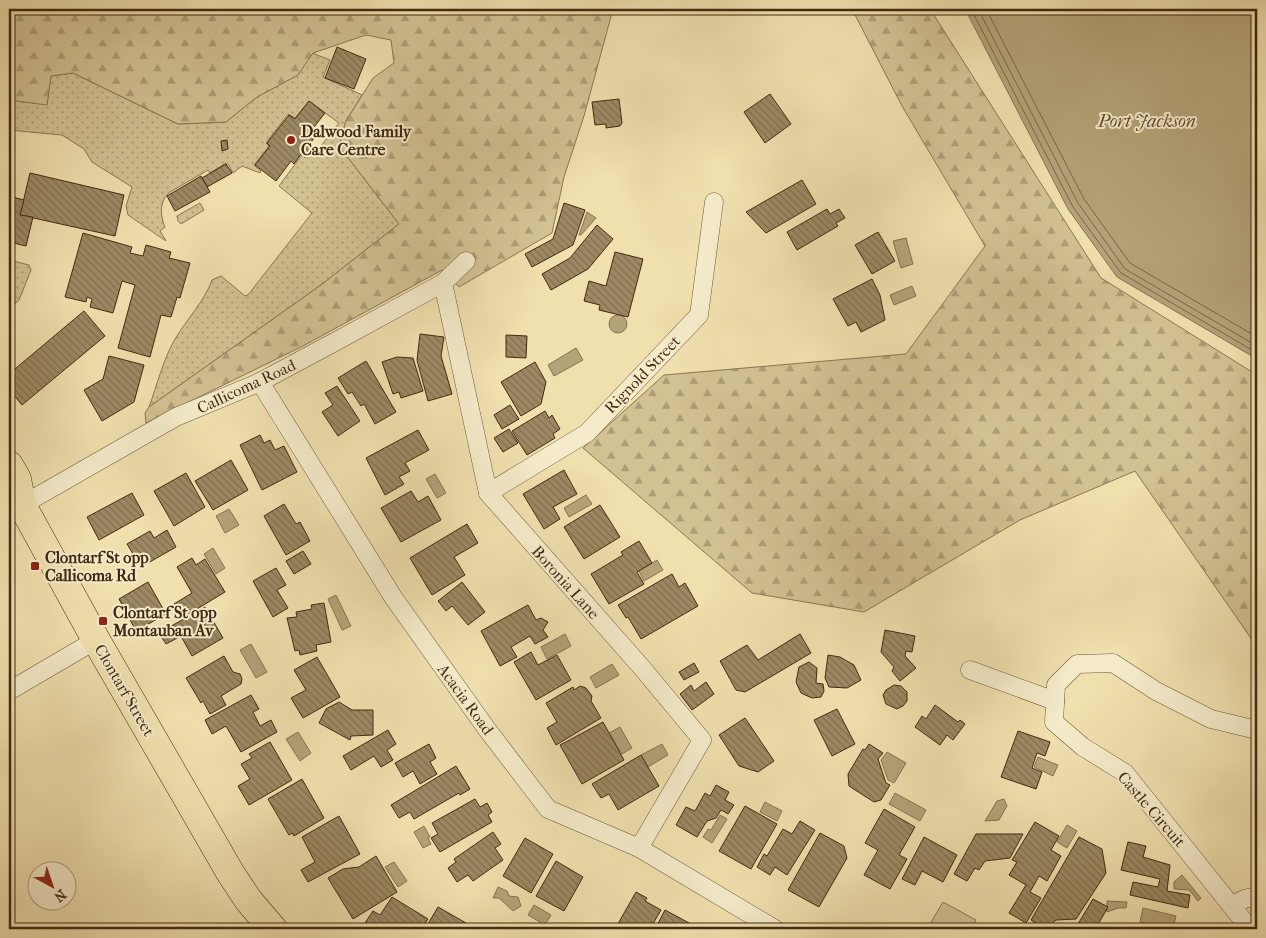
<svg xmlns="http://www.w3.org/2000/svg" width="1266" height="938" font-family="'IM FELL French Canon',serif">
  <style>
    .grass { fill: url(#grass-dots); stroke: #8a7652 }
    .forest { fill: url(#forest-firs); stroke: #8a7652 }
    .pitch { fill: #d2c193; stroke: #8a7652 }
    .water { fill: #b4a279; stroke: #86724f }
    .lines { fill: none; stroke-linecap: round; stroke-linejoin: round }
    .shore { stroke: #7a6645; stroke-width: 1 }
    .building { fill: url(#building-back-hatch); stroke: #412a11 }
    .minor-casing { stroke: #6d5838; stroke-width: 19 }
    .primary-casing { stroke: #412a11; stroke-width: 29 }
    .minor { stroke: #f5ebca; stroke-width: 18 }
    .primary { stroke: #f0e0ae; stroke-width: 28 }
    .poi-dot { fill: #8f2418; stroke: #f5ebca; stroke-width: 2 }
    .labels { text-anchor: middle; stroke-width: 4; stroke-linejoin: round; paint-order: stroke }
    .poi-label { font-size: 16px; font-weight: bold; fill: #412a11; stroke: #f5ebca; text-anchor: start }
    .street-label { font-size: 16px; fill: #412a11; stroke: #f5ebca }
    .water-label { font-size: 18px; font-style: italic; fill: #644e30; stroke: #f5ebca }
  </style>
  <defs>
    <pattern id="grass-dots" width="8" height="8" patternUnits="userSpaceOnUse" patternTransform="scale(1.25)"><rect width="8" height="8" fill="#d2c193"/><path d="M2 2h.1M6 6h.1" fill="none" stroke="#ac9d77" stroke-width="1.8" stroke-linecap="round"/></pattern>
    <pattern id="forest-firs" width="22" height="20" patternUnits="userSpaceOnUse" patternTransform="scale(1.25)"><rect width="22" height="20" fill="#d2c193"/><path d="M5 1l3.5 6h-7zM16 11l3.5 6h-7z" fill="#ac9d77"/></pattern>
    <pattern id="building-back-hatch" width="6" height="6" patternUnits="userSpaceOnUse" patternTransform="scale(1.25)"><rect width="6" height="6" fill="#9c8963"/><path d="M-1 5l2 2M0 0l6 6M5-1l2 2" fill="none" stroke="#817050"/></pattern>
  </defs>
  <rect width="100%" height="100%" fill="#f0e0ae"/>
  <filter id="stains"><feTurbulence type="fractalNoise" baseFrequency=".004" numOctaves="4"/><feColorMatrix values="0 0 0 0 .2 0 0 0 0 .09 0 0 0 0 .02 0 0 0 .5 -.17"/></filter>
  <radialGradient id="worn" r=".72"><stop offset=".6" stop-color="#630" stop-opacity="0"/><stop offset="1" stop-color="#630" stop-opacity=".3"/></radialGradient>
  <g class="grass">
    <path d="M312,53L330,60L323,77L362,95L346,121L339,146L399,224L321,285L149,407C157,385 163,360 175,339C187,319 204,302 212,280L221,276L245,296L248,295L312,213L279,186L302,155L305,158L310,151L314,155L339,123L309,101L295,118L288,114L266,143L269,146L254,165L261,171L260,173L242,166L233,173L229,165L226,163L210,173L208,170L170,192C159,201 160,215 165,227L160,231L166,241L128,215L126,206L132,187L92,162L84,149L62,135L9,130V100L47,104L51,76L73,73L178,124L226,122L257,97L298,75Z"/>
    <path d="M200,203L204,210L181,224L178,221L177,216Z"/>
    <path d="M9,260L29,265L31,270L19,300L9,310Z"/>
  </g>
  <g class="forest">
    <path d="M9,9H613L584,116L564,177L552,233L459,287L442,270L303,346L146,423L145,413L149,407L321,285L399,224L339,146L346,121L373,78L394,63L391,40L366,35L313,53L298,75L257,97L226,122L178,124L73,73L51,76L47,105L9,100Z"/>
    <path d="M852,9H930L1101,278L1257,375V647L1135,471L1020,520L864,612L752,593L583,448L664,375L906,354L985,246L902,106Z"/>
  </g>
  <path class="pitch" d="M943,902L976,920L971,929H927Z"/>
  <g class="water">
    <path d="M965,9H1257V359L1117,277L1068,209Z"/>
    <path d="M587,212L596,218L581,235H579Z"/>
    <path d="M906,238L913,264L901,268L893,241Z"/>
    <path d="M912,286L916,296L894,305L890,295Z"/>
    <circle cx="618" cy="324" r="9"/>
    <path d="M576,348L583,360L554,376L548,365Z"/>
    <path d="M435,474L446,493L437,498L426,479Z"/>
    <path d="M586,495L592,504L569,517L564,508Z"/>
    <path d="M229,509L239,525L225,533L216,516Z"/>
    <path d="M213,548L225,568L216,574L204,554Z"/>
    <path d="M657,560L663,570L644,581L639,571Z"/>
    <path d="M336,595L351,626L342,630L328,599Z"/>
    <path d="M565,634L571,646L547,659L541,647Z"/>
    <path d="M251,644L267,672L256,678L240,650Z"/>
    <path d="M612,664L619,675L596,688L590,677Z"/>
    <path d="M620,727L632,748L622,754L609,733Z"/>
    <path d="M298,732L311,753L300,761L286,739Z"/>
    <path d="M662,744L668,755L648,767L641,755Z"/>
    <path d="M887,752L906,763L894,783L888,780L881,760Z"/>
    <path d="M1038,757L1058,765L1053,776L1034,767Z"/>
    <path d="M895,793L926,810L920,821L889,804Z"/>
    <path d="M1004,799L1007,806L999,820L985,821L997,801Z"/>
    <path d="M765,802L782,811L777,821L760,812Z"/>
    <path d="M720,815L727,819L712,843L703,837L708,829L711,830Z"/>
    <path d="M1067,825L1077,831L1067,848L1057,842Z"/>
    <path d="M424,826L430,837L428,838L431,844L423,848L414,832Z"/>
    <path d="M394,862L407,881L398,887L385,867Z"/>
    <path d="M1182,875L1201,898L1198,901L1189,890L1174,889V882Z"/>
    <path d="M498,887L507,891L509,896L518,897L521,906L513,911L499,898H493Z"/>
    <path d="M1107,901L1127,902L1126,908H1118L1107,912Z"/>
    <path d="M534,905L551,915L545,925L528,915Z"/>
    <path d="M1143,908L1176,916L1173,929L1140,922Z"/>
  </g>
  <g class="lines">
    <g class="shore">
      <path d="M971,9L1073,207L1121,273L1257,353"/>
      <path d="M978,9L1078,203L1125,269L1257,346"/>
      <path d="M986,9L1084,199L1130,263L1257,337"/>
    </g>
  </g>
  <g class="building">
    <path d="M337,47L366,59L354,89L325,78Z"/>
    <path d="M770,94L791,124L765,143L744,112Z"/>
    <path d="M619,99L622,123L620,126L606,128V124L595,125L592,102Z"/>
    <path d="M309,101L325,113L310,132L316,136L308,146L311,148L305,157L301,154L294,164L291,161L276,181L255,165L270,146L267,143L289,115L295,119Z"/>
    <path d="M227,140L228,149L222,151L221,141Z"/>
    <path d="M226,164L232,173L207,187L202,178Z"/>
    <path d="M30,173L124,195L115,236L20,215Z"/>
    <path d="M201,176L210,192L175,211L167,196Z"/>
    <path d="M802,180L816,204L766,233L746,212Z"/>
    <path d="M9,196L24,200L20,215L33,217L26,246L9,242Z"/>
    <path d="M564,203L585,210L573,245L532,267L525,254L553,239Z"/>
    <path d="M827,209L830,214L839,209L845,218L836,223L838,226L797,250L787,232Z"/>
    <path d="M597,225L613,239L588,269L551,290L542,274L570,258Z"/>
    <path d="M878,232L895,261L872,274L855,245Z"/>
    <path d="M83,233L132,247L130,253L143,256L146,245L171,252L169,258L190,263L180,298L177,297L171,317L161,315L150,357L118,348L135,285L122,281L113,313L90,307L92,299L87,297L86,302L65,297Z"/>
    <path d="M615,252L643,259L628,317L599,310L600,305L584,301L589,281L606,286Z"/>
    <path d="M872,279L880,295L885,320L861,332L856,322L848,326L833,299Z"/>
    <path d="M84,311L105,336L22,405L9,389V374Z"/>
    <path d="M420,334L444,337L441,356L452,394L428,401L417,360Z"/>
    <path d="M506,335L527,336L526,358L506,357Z"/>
    <path d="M109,356L144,365L134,402L102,421L84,390L103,379Z"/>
    <path d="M397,357L413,358L423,391L401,398L399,392L393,394L382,362Z"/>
    <path d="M366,361L396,412L375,424L364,404L361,406L352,392L348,394L338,378Z"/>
    <path d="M535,362L546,382L541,404L521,416L501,382Z"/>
    <path d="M337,386L360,421L338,436L322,412L333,405L325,393Z"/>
    <path d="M510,405L519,419L502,429L494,415Z"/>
    <path d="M545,411L549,418L552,415L560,429L553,434L555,438L527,455L512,431Z"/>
    <path d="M509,429L518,443L503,452L494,438Z"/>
    <path d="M418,430L429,450L405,463L410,471L399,477L404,484L385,495L366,458Z"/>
    <path d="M260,435L264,443L270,440L275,450L284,446L297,472L262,490L240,445Z"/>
    <path d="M231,460L248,490L213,510L195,481Z"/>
    <path d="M564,470L577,494L553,507L560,519L544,529L523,494Z"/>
    <path d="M186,473L205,507L174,526L154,491Z"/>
    <path d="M411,491L418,502L428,496L441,520L401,542L381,508Z"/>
    <path d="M132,493L144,515L99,540L87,517Z"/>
    <path d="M284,504L296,524L300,522L310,541L286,555L264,516Z"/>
    <path d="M600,505L620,537L584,559L564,527Z"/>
    <path d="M467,524L478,543L454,557L465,575L432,595L410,558Z"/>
    <path d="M167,530L176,547L141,567L127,544L150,531L154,538Z"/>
    <path d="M639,541L652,563L637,572L644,584L609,604L591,574L623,555L621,552Z"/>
    <path d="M303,551L311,564L294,574L286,561Z"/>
    <path d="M192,558L196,565L205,559L225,592L182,618L174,604L192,593L177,567Z"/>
    <path d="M276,568L286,585L277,590L288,608L273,617L253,581Z"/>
    <path d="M672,574L679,587L685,583L698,606L641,639L628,617L626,618L618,605Z"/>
    <path d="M148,582L166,614L136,631L119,599Z"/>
    <path d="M462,582L485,612L468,625L452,606L446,611L438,601Z"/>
    <path d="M324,603L331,642L316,645L317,651L300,655L299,650L295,651L287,618L297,617L296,612L312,609L311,605Z"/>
    <path d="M528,605L536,620L541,618L548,622L543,630L548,637L535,644L530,636L511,647L517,657L500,666L481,631Z"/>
    <path d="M205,607L223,638L192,656L181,636L166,644L159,633Z"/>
    <path d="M885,630L915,636L912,652L906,651L905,656L916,668L900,681L892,671L894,667L881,652Z"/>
    <path d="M800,634L811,653L745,692L736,690L720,661L747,645L758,660Z"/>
    <path d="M531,652L538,665L557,655L571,680L536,700L514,662Z"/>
    <path d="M828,655L840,657L854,665L861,680L847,688L829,687L825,678Z"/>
    <path d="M224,656L233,672L240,674L242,679L241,684L221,696L226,705L210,714L203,701L201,703L186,678Z"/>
    <path d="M317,657L340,697L303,718L291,698L306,690L294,670Z"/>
    <path d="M809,662L817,668L816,683L823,684L824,691L821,697L812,698L801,693L796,682L799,667Z"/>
    <path d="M694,663L699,672L684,680L679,672Z"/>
    <path d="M706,682L714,694L692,710L680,694L691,685L694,691Z"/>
    <path d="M894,685L901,686L907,692V701L903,706L897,709L886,704L883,695L886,690Z"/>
    <path d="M580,686L586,688L592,696L591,701L601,718L556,745L547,728L557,722L546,703L573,687L574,690Z"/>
    <path d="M251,695L259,709L253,712L260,726L271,720L277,732L241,752L226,726L212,734L205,720Z"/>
    <path d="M339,702L352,710H373V735L351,736L350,740L319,723L326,709Z"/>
    <path d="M935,705L958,722L960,720L965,724L953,740L947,735L940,745L915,727L922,716L926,719Z"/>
    <path d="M837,709L855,744L832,756L814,720Z"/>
    <path d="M745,718L774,761L758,772L739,766L719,735Z"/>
    <path d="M603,722L624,760L582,784L560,745Z"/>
    <path d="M388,730L396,744L387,750L393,760L381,767L374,756L351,770L343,756Z"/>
    <path d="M1018,731L1050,742L1045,756L1037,753L1032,768L1042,772L1036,789L1001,777Z"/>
    <path d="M270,742L292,780L249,805L238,786L250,779L241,764L252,758L249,754Z"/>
    <path d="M429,744L436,758L430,762L437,774L420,784L413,771L403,777L395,763Z"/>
    <path d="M869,744L883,753L878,759L886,783L890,785L881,800L874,802L849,786L848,774L863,749L865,750Z"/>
    <path d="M641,755L659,786L618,810L609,794L601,798L592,784Z"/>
    <path d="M456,766L470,789L460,795L459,793L414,819L410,812L399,818L391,805Z"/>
    <path d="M302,779L324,818L294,836L292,833L289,835L268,799Z"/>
    <path d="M716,785L729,792L725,800L734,805L728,814L721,810L716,818L707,821L697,837L676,825L686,807L695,811L705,793L710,796Z"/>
    <path d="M475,799L480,807L487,803L492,812L488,815L492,822L440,852L431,838L438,834L432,823Z"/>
    <path d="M745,806L777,824L751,869L719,851Z"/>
    <path d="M884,809L915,827L899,855L907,859L890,889L864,875L878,850L865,843Z"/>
    <path d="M339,816L360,854L308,882L301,870L315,862L302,837Z"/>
    <path d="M800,821L815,830L787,875L775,867L770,875L757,867L764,854L767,856L783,829L792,834Z"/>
    <path d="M1035,822L1059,836L1051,850L1061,856L1047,881L1039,876L1030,892L1041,898L1026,923L1009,913L1026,885L1009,875L1017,862L1012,860Z"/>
    <path d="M493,832L501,844L495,848L503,860L473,881L468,875L457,882L448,868L456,862L454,859Z"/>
    <path d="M820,833L844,846L847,858L819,907L788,890Z"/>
    <path d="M976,834H1023L1010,858L985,861L979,870L975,868L967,881L954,874Z"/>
    <path d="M924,837L957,855L943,882L922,871L915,885L902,879Z"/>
    <path d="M1079,837L1102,849L1106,873L1076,919L1056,920L1046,929L1031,920Z"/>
    <path d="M525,838L553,854L531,893L503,876Z"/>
    <path d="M1128,842L1146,846L1143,857L1170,865L1167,891L1190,895L1188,908L1130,895L1133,882L1158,887L1160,879L1121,870Z"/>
    <path d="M376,856L397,892L353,919L328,878L343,869L359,867Z"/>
    <path d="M556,861L583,877L564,911L536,896Z"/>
    <path d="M636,892L647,898L645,901L661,910L650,929H615Z"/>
    <path d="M392,897L428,919L421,929H361L373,911L380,915Z"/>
    <path d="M1093,899L1108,907L1096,928L1099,929H1075Z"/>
    <path d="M438,907L466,923L462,929H425Z"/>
    <path d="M665,910L691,924L688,929H655Z"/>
  </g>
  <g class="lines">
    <defs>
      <g id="minor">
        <path d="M443,283L488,493L643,669L702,740L639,848"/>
        <path d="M260,382L393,597L486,728L548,809L639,848L775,929"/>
        <path d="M488,493L587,433L699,315L714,202"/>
        <path d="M22,505L176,417L260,382L331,344L443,283L466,261"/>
        <path d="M970,670L1055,701"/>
        <path d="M9,691L96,640"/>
        <path d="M1232,906L1244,899L1257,896"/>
        <path d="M1250,929L1125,773L1083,747L1054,722L1056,685L1077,664L1113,663L1156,691L1211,719L1257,730"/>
      </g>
      <path id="primary" d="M9,465L17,479L22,505L96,640L231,874L249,901L273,929"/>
    </defs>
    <use href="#minor" class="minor-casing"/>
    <use href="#primary" class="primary-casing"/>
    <use href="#minor" class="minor"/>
    <use href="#primary" class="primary"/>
  </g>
  <g class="poi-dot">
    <circle cx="291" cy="140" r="5"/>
    <rect x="30" y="561" width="10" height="10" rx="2.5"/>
    <rect x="98" y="616" width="10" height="10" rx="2.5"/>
  </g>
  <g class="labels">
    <g class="poi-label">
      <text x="301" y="137">Dalwood Family<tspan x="301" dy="18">Care Centre</tspan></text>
      <text x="45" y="563">Clontarf St opp<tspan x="45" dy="18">Callicoma Rd</tspan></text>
      <text x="113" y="618">Clontarf St opp<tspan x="113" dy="18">Montauban Av</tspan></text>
    </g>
    <g class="street-label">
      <text transform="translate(642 374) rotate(-46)" y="6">Rignold Street</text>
      <text transform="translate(246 386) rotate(-25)" y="6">Callicoma Road</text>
      <text transform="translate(566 582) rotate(48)" y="6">Boronia Lane</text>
      <text transform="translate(125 690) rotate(60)" y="6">Clontarf Street</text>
      <text transform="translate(466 699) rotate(54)" y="6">Acacia Road</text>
      <text transform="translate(1152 809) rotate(49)" y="6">Castle Circuit</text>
    </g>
    <g class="water-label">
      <text x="1147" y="127">Port Jackson</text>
    </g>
  </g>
  <rect width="1266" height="938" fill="none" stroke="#f0e0ae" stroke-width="30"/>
  <rect x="10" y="10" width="1246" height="918" fill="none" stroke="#412a11" stroke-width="2.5"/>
  <rect x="15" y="15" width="1236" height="908" fill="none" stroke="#412a11"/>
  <g transform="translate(52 886) rotate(140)"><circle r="24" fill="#f5ebca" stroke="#ad9e80"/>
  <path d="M0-4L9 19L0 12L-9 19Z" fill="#8f2418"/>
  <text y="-8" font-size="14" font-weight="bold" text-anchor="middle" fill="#412a11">N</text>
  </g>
  <rect width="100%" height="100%" filter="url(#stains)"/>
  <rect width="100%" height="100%" fill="url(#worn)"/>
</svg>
